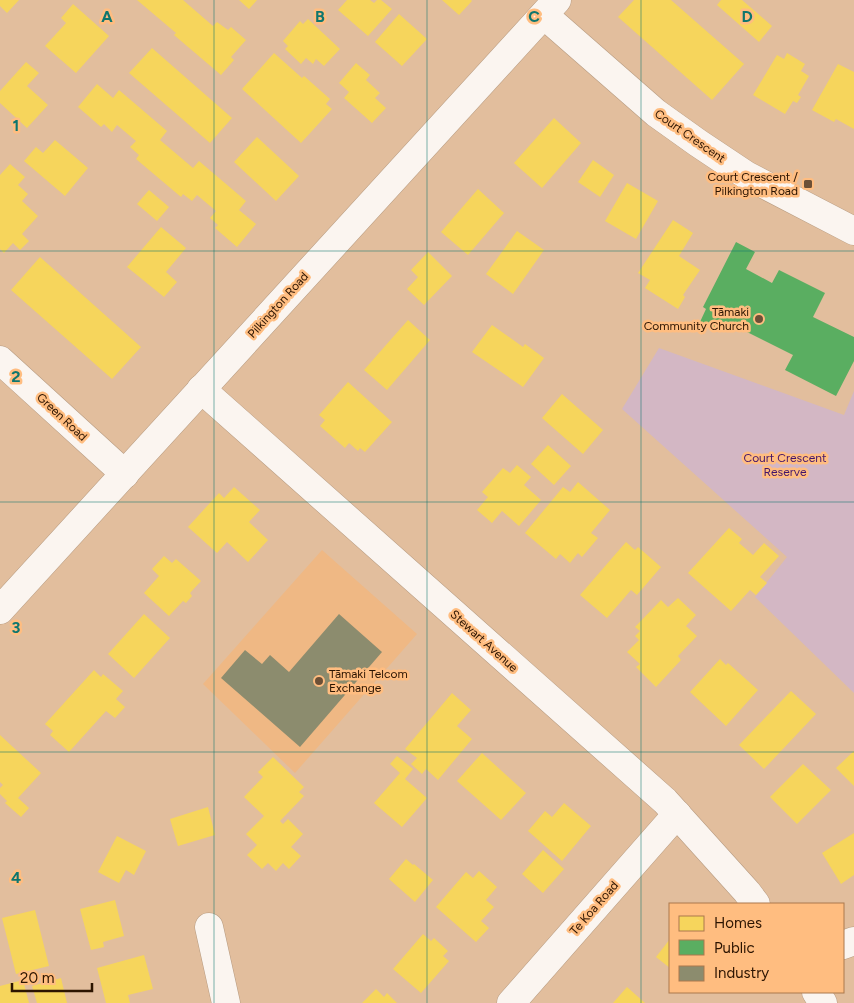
<svg xmlns="http://www.w3.org/2000/svg" width="854" height="1003" font-family="Figtree,sans-serif">
  <style>
    .built { fill: #efb884 }
    .green { fill: #d3b7c4 }
    .homes { fill: #f6d55c }
    .public { fill: #5aae61 }
    .industry { fill: #8c8c6e }
    .lines { fill: none; stroke-linecap: round; stroke-linejoin: round }
    .street-casing { stroke: #b79b80; stroke-width: 29 }
    .secondary-casing { stroke: #b79b80; stroke-width: 29 }
    .street { stroke: #fbf5f0; stroke-width: 28 }
    .secondary { stroke: #fbf5f0; stroke-width: 28 }
    .grid { fill: none; stroke: #0f766e; stroke-width: 1; stroke-opacity: 0.55 }
    .poi-dot { fill: #6c5037; stroke: #ffbd80; stroke-width: 2 }
    .labels { text-anchor: middle; stroke-width: 5; stroke-linejoin: round; paint-order: stroke }
    .street-label { font-size: 12px; fill: #2c1400; stroke: #ffbd80 }
    .poi-label { font-size: 12px; fill: #2c1400; stroke: #ffbd80; text-anchor: end }
    .park-label { font-size: 12px; fill: #42146a; stroke: #ffbd80 }
    .grid-label { font-size: 16px; text-anchor: middle; font-weight: bold; fill: #0f766e; stroke: #ffbd80; stroke-width: 5; stroke-linejoin: round; paint-order: stroke }
  </style>
  <rect width="100%" height="100%" fill="#e2be9d"/>
  <path class="built" d="M322,550L417,634L295,773L203,684Z"/>
  <path class="green" d="M659,348L844,415L854,391V693L755,597L787,557L622,409Z"/>
  <g class="homes">
    <path d="M0,0H19L7,13L0,6Z"/>
    <path d="M137,0H183L213,26L217,22L228,30L231,27L246,40L231,57L234,60L221,75L174,35L176,33Z"/>
    <path d="M239,0H257L249,9Z"/>
    <path d="M347,0H370L374,3L377,0H381L392,9L368,36L338,10Z"/>
    <path d="M442,0H471L472,1L459,15Z"/>
    <path d="M634,0H671L744,64L712,100L618,17Z"/>
    <path d="M721,0H742L772,26L759,42L717,5Z"/>
    <path d="M73,4L109,36L76,73L45,46L66,23L61,18Z"/>
    <path d="M399,14L427,39L402,66L375,42Z"/>
    <path d="M308,19L340,49L324,66L316,59L313,64L306,58L301,64L285,49L288,46L283,41L300,21L303,24Z"/>
    <path d="M152,48L232,118L210,143L129,73Z"/>
    <path d="M274,53L302,78L304,76L330,99L326,104L332,109L301,143L242,89Z"/>
    <path d="M787,53L805,64L801,71L809,76L798,95L801,97L797,103L793,101L785,114L753,95L777,55L784,59Z"/>
    <path d="M26,62L39,73L27,86L48,105L27,128L0,103V91Z"/>
    <path d="M356,63L370,75L366,80L380,93L375,98L386,108L372,123L344,98L349,92L339,83Z"/>
    <path d="M838,64L854,72V129L836,119L834,122L812,110Z"/>
    <path d="M97,84L113,98L119,90L167,131L160,140L193,168L199,161L246,201L239,210L256,224L237,247L215,228L218,225L210,218L216,211L197,195L192,201L183,194L181,197L136,159L139,155L130,147L136,141L117,125L112,132L104,124L101,127L78,107Z"/>
    <path d="M554,118L581,143L542,188L514,163Z"/>
    <path d="M257,137L299,176L276,201L234,162Z"/>
    <path d="M55,140L88,168L65,196L24,161L36,147L43,153Z"/>
    <path d="M593,160L614,175L600,197L578,182Z"/>
    <path d="M10,164L25,177L18,185L28,194L22,201L38,216L22,234L29,241L20,250L13,243L4,253L0,249V175Z"/>
    <path d="M627,183L658,201L636,239L605,221Z"/>
    <path d="M478,189L504,213L468,255L441,232Z"/>
    <path d="M149,190L169,207L157,221L137,204Z"/>
    <path d="M673,220L693,233L679,256L700,270L683,295L685,297L678,309L645,288L650,280L638,273Z"/>
    <path d="M161,227L186,248L166,272L177,282L164,297L127,267Z"/>
    <path d="M517,231L544,250L513,294L486,274Z"/>
    <path d="M428,252L452,276L424,305L407,289L418,277L411,270Z"/>
    <path d="M40,257L141,347L112,379L11,290Z"/>
    <path d="M408,320L430,340L387,390L364,370Z"/>
    <path d="M492,325L523,347L525,344L544,358L523,387L472,352Z"/>
    <path d="M348,382L392,422L365,452L360,448L358,451L349,443L345,448L320,426L325,420L319,415Z"/>
    <path d="M562,394L603,430L583,454L542,418Z"/>
    <path d="M548,445L571,466L554,485L531,464Z"/>
    <path d="M517,465L531,477L524,485L541,500L519,526L502,511L492,523L477,510L488,497L482,492L503,468L510,473Z"/>
    <path d="M578,482L610,510L591,533L598,538L582,557L578,553L570,563L560,554L556,559L525,533L563,487L570,492Z"/>
    <path d="M234,487L260,510L249,522L268,540L248,562L227,542L217,553L188,527L219,493L224,498Z"/>
    <path d="M729,528L742,539L739,543L753,555L764,543L779,556L760,577L767,583L756,595L750,590L731,611L688,573Z"/>
    <path d="M626,542L635,550L638,547L661,567L637,595L631,590L607,618L580,595Z"/>
    <path d="M164,556L172,563L176,559L201,581L190,593L192,596L186,603L183,601L169,616L144,593L159,576L152,569Z"/>
    <path d="M678,598L696,615L686,626L697,636L678,656L681,660L656,687L636,667L640,664L627,652L639,640L635,636L640,631L635,627L661,600L668,607Z"/>
    <path d="M144,614L170,638L134,678L108,654Z"/>
    <path d="M720,659L726,665L728,663L758,690L726,726L690,692Z"/>
    <path d="M94,670L101,677L103,674L123,691L116,699L125,707L115,718L106,711L69,752L50,735L53,731L45,724Z"/>
    <path d="M791,691L816,714L764,769L739,745Z"/>
    <path d="M452,693L471,710L457,726L472,739L438,780L426,769L422,774L411,764L417,758L405,749Z"/>
    <path d="M0,735L41,773L18,798L29,808L21,817L5,803L7,801L0,794V788L3,785L0,782Z"/>
    <path d="M854,751V786L836,768Z"/>
    <path d="M482,753L526,793L501,820L457,781Z"/>
    <path d="M397,756L413,769L405,779L427,798L402,827L374,803L400,773L390,764Z"/>
    <path d="M273,757L304,787L299,792L304,796L280,821L283,824L288,819L303,834L291,847L301,856L289,869L283,863L276,871L268,863L262,869L247,855L257,845L246,834L264,816L244,797L263,777L258,772Z"/>
    <path d="M803,764L831,790L797,824L770,797Z"/>
    <path d="M564,803L591,826L562,861L528,831L545,811L552,817Z"/>
    <path d="M208,807L215,835L178,846L170,819Z"/>
    <path d="M854,833V875L841,884L822,853Z"/>
    <path d="M117,836L146,851L134,875L126,870L119,883L98,872Z"/>
    <path d="M543,850L564,869L543,893L522,874Z"/>
    <path d="M406,859L413,865L414,864L433,880L415,902L389,879Z"/>
    <path d="M479,871L497,887L486,900L494,907L481,921L489,928L476,942L436,907L466,872L473,878Z"/>
    <path d="M115,900L124,936L103,942L104,947L91,950L80,909Z"/>
    <path d="M35,910L49,966L16,974L2,918Z"/>
    <path d="M423,934L431,941L434,938L448,951L443,956L449,961L421,993L393,969Z"/>
    <path d="M670,939V968L656,957Z"/>
    <path d="M144,955L153,989L128,995L130,1003H106L97,968Z"/>
    <path d="M61,978L67,1003H37L32,986Z"/>
    <path d="M23,980L29,1003H0V986Z"/>
    <path d="M627,987L645,1003H613Z"/>
    <path d="M376,989L384,997L387,993L397,1003H362Z"/>
  </g>
  <path class="public" d="M736,242L755,252L746,269L772,283L779,270L825,293L813,317L854,337V361L836,396L785,370L793,355L725,321L719,332L700,322L706,309L703,307Z"/>
  <path class="industry" d="M339,614L382,652L300,747L221,678L245,650L262,664L270,655L289,672Z"/>
  <g class="lines">
    <defs>
      <g id="street">
        <path d="M544,15L656,113L698,143L746,175L854,231"/>
        <path d="M0,360L125,474"/>
        <path d="M201,389L665,801L747,892L756,904"/>
        <path d="M209,927L226,1003"/>
        <path d="M843,945L854,941"/>
        <path d="M816,992L823,1003"/>
        <path d="M511,1003L677,814"/>
      </g>
      <path id="secondary" d="M0,610L557,0"/>
    </defs>
    <use href="#street" class="street-casing"/>
    <use href="#secondary" class="secondary-casing"/>
    <use href="#street" class="street"/>
    <use href="#secondary" class="secondary"/>
  </g>
  <path class="grid" d="M214,0V1003M427,0V1003M641,0V1003M0,251H854M0,502H854M0,752H854"/>
  <g class="poi-dot">
    <rect x="803" y="179" width="10" height="10" rx="2.5"/>
    <circle cx="759" cy="319" r="5"/>
    <circle cx="319" cy="681" r="5"/>
  </g>
  <g class="labels">
    <g class="street-label">
      <text transform="translate(690 136) rotate(35)" y="4">Court Crescent</text>
      <text transform="translate(278 305) rotate(-48)" y="4">Pilkington Road</text>
      <text transform="translate(62 417) rotate(43)" y="4">Green Road</text>
      <text transform="translate(484 641) rotate(42)" y="4">Stewart Avenue</text>
      <text transform="translate(594 908) rotate(-49)" y="4">Te Koa Road</text>
    </g>
    <g class="poi-label">
      <text x="798" y="181">Court Crescent /<tspan x="798" dy="14">Pilkington Road</tspan></text>
      <text x="749" y="316">Tāmaki<tspan x="749" dy="14">Community Church</tspan></text>
      <text x="329" y="678" text-anchor="start">Tāmaki Telcom<tspan x="329" dy="14">Exchange</tspan></text>
    </g>
    <g class="park-label">
      <text x="785" y="462">Court Crescent<tspan x="785" dy="14">Reserve</tspan></text>
    </g>
  </g>
  <g class="grid-label">
    <text x="107" y="22">A</text>
    <text x="320" y="22">B</text>
    <text x="534" y="22">C</text>
    <text x="747" y="22">D</text>
    <text x="16" y="131">1</text>
    <text x="16" y="382">2</text>
    <text x="16" y="633">3</text>
    <text x="16" y="883">4</text>
  </g>
  <rect x="669" y="903" width="175" height="90" fill="#ffbd80" stroke="#ab794d"/>
  <rect x="679" y="916" width="25" height="15" fill="#f6d55c" stroke="#ab794d"/>
  <text x="714" y="928" font-size="15" fill="#2c1400">Homes</text>
  <rect x="679" y="940" width="25" height="15" fill="#5aae61" stroke="#ab794d"/>
  <text x="714" y="953" font-size="15" fill="#2c1400">Public</text>
  <rect x="679" y="966" width="25" height="15" fill="#8c8c6e" stroke="#ab794d"/>
  <text x="714" y="978" font-size="15" fill="#2c1400">Industry</text>
  <path d="M12 983v8h80v-8" fill="none" stroke="#2c1400" stroke-width="2.5"/>
  <text x="20" y="983" font-size="15" fill="#2c1400" stroke="#ffbd80" stroke-width="4" paint-order="stroke">20 m</text>
</svg>
